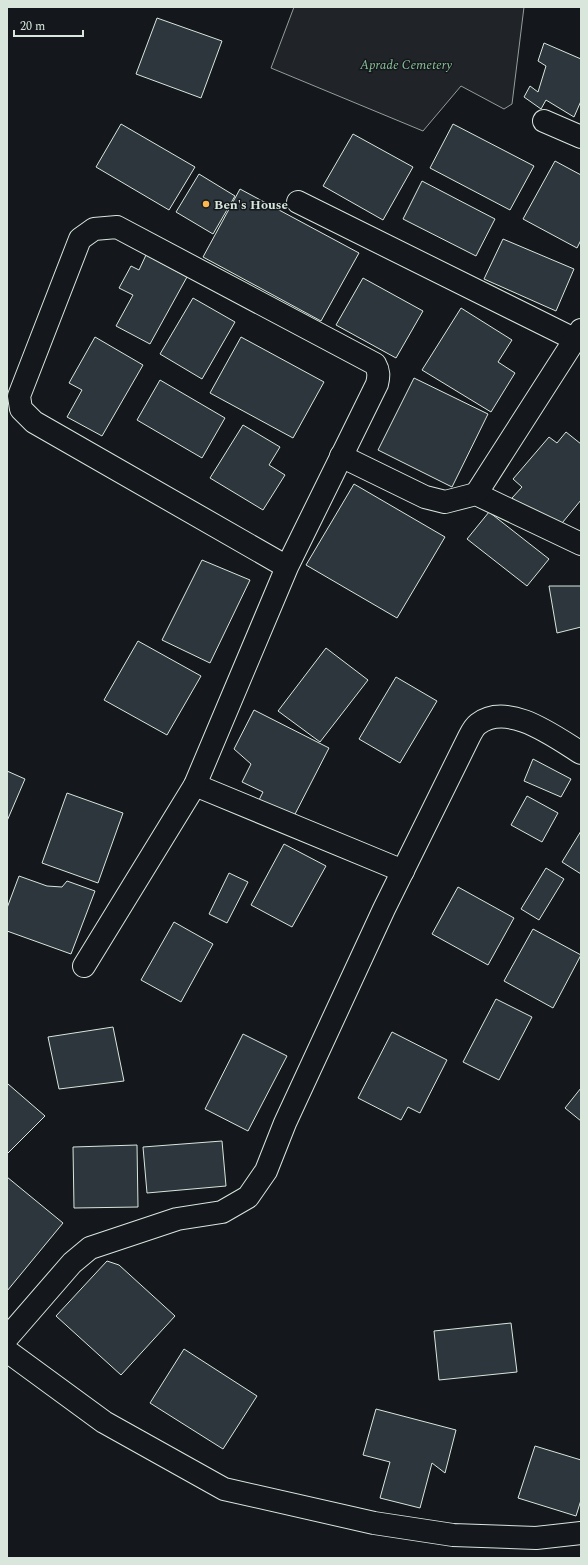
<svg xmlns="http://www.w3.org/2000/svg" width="588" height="1565" font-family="Spectral,serif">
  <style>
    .green { fill: #202428; stroke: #939e99 }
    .building { fill: #2c363c; stroke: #d8e6dc }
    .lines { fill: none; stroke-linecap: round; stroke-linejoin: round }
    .minor-casing { stroke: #d8e6dc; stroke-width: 24 }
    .minor { stroke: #14181c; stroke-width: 22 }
    .poi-dot { fill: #ffb74d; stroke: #14181c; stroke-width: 1.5 }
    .labels { text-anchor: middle; stroke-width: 3; stroke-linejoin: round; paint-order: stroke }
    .park-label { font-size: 13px; font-style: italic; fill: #8ac095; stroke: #14181c }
    .poi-label { font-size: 13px; font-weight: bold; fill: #d8e6dc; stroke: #14181c; text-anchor: start }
  </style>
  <rect width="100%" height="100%" fill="#14181c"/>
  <path class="green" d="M294,7H524L512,104L504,109L461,86L423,131L271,68Z"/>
  <g class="building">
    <path d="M157,18L222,41L201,98L136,74Z"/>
    <path d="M544,43L581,59V101L574,117L546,100L541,109L524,97L530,86L538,92L546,66L538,61Z"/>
    <path d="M121,124L195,167L169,210L96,167Z"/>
    <path d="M453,124L534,166L510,210L430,168Z"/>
    <path d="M353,134L413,167L383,220L323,186Z"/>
    <path d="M555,161L581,175V240L577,248L523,219Z"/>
    <path d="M199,174L235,196L213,234L176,212Z"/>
    <path d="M422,181L495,219L476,256L403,219Z"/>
    <path d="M240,189L359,253L321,321L203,257Z"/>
    <path d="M503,239L574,269L556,311L484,279Z"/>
    <path d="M146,255L187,277L150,344L116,326L133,295L119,288L131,266L139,270Z"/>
    <path d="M363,278L423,311L396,358L336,325Z"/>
    <path d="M193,298L235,322L202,379L160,354Z"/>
    <path d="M461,308L512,340L498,362L515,373L491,412L422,370Z"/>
    <path d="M95,337L143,365L102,436L67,417L82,390L69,383Z"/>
    <path d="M241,337L324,382L293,438L210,393Z"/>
    <path d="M414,378L488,414L452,487L378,450Z"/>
    <path d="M160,380L225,418L202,458L137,420Z"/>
    <path d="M243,425L280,447L269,465L285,475L263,510L210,478Z"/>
    <path d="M566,432L581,444V500L558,528L547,527L512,498L522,487L513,479L549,437L557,443Z"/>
    <path d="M354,484L445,537L397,618L306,565Z"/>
    <path d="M489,512L549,559L527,586L467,539Z"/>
    <path d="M202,560L250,580L210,663L162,640Z"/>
    <path d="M549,586H581V627L557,633Z"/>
    <path d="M138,641L201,676L167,735L104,700Z"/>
    <path d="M326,648L368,680L320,742L278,711Z"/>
    <path d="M396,677L437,701L400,763L359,739Z"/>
    <path d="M254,710L329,748L293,818L259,800L263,792L242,782L251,764L234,749Z"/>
    <path d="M533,759L571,779L561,797L524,781Z"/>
    <path d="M7,771L25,779L7,821Z"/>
    <path d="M67,793L123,813L98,883L42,863Z"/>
    <path d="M527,796L558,813L542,842L511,825Z"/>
    <path d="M581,831V874L562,862Z"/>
    <path d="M284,844L326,866L292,927L251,905Z"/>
    <path d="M546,868L564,879L539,920L521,909Z"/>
    <path d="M229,873L248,882L227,923L209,914Z"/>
    <path d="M19,876L47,886L62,887L67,881L95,891L71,954L7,931V908Z"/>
    <path d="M458,887L514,918L488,965L432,934Z"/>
    <path d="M174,922L213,944L181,1002L141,980Z"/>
    <path d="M533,929L581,955L553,1008L504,981Z"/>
    <path d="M496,999L532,1017L499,1080L463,1062Z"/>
    <path d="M113,1027L124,1081L59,1089L48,1037Z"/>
    <path d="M392,1032L447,1060L420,1113L408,1107L401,1120L358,1098Z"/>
    <path d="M243,1034L287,1056L248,1131L205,1109Z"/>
    <path d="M8,1084L45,1116L7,1154V1085Z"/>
    <path d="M581,1088V1121L565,1108Z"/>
    <path d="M222,1141L226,1186L147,1193L143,1147Z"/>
    <path d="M137,1145L138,1207L74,1208L73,1147Z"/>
    <path d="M7,1177L63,1223L7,1291Z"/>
    <path d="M107,1261L119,1265L175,1316L121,1375L56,1316Z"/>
    <path d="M511,1323L517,1372L439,1380L434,1331Z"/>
    <path d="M184,1349L257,1396L223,1449L150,1403Z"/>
    <path d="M376,1409L456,1430L445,1473L432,1463L420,1508L380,1498L390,1462L363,1455Z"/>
    <path d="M535,1446L581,1460V1500L576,1516L518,1498Z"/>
  </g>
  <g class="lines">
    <defs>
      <g id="minor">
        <path d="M544,121L581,137"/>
        <path d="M298,202L576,340"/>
        <path d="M341,456L425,497L445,502L476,494L581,544"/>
        <path d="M476,494L581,330"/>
        <path d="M195,785L403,871"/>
        <path d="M84,966L195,785L287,567L377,384C379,376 379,371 375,364L117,227L94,229L80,239L19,396L21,409L34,422L287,567"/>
        <path d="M7,1338L72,1263L90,1248L177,1219L222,1212L248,1197L266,1171L285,1123L384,909L469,737C471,733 474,727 478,724C508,701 555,737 581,753"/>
        <path d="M7,1351L104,1422L224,1489L374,1523L453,1535L536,1538L581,1533"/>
      </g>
    </defs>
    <use href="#minor" class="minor-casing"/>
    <use href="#minor" class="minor"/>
  </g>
  <circle class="poi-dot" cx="206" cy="204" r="4"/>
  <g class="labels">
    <g class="park-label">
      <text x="406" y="69">Aprade Cemetery</text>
    </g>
    <g class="poi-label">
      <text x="214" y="209">Ben's House</text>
    </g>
  </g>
  <rect width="588" height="1565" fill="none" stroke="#d8e6dc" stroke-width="16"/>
  <path d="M14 30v6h69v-6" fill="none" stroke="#d8e6dc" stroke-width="2"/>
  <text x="20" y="30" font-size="12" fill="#d8e6dc" stroke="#14181c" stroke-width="3" paint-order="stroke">20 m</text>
</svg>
